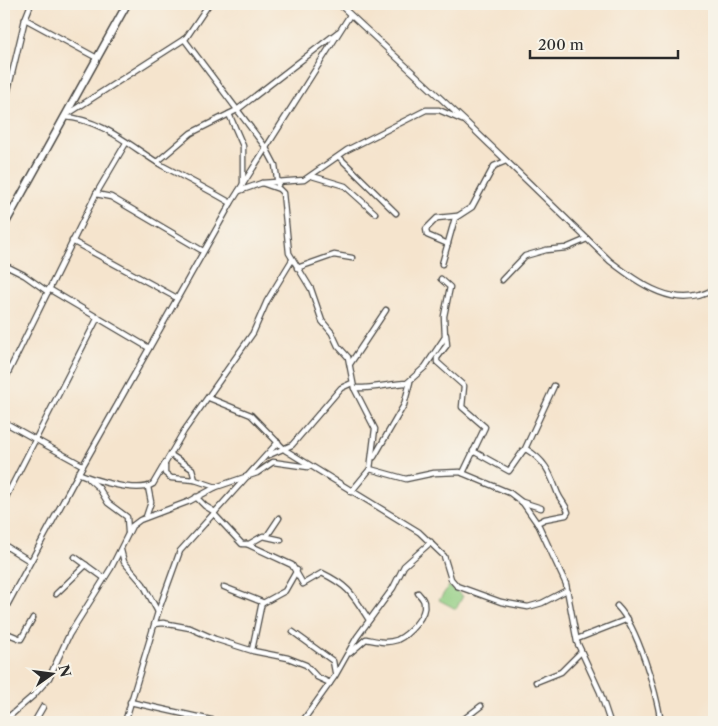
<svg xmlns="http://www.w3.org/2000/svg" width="718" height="726" font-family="'Libre Caslon Text',serif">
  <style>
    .green { fill: #92ce83; stroke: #5e7c57 }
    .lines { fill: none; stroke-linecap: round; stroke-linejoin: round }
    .minor-casing { stroke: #494743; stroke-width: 7 }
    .secondary-casing { stroke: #494743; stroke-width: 9 }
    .minor { stroke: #fff; stroke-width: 4.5 }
    .secondary { stroke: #fff; stroke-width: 6 }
  </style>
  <rect width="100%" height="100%" fill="#f7f3e8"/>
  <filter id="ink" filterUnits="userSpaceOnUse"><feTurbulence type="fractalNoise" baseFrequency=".02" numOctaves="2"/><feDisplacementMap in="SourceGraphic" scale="10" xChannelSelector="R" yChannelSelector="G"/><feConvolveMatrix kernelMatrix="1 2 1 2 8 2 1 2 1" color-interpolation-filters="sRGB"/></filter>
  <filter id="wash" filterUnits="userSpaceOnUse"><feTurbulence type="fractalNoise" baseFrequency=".0096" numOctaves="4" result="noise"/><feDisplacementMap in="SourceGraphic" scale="20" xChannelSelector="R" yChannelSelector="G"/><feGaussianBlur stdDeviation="1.12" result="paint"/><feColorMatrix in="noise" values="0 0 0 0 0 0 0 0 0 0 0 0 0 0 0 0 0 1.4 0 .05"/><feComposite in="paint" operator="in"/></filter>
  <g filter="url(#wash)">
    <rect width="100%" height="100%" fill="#f5e4cd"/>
    <path class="green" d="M449,586L463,596L456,609L439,600Z"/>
  </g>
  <g filter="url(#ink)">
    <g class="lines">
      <defs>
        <g id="minor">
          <path d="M339,4L464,120L610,261C639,283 677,312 714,289"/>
          <path d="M25,19L97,58"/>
          <path d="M184,39L266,148L275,165L278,185"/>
          <path d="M4,107L25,19L31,4"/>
          <path d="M229,114L243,146V184"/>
          <path d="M66,115L186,38L209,4"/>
          <path d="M64,117C102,119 131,147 163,166C186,178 209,190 231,203"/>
          <path d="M339,157L396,213"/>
          <path d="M157,162L191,133L237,110L338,32"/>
          <path d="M312,176L345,186L375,213"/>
          <path d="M262,183L279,189L283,193L289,253L311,289L322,321L332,333L338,346L348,357L354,388L375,429L370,469L351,492"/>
          <path d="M239,191L262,183L304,180L347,150L426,110H439L462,120"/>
          <path d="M96,194L111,197L203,251"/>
          <path d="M72,241L177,298"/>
          <path d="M448,244L427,235L426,229L437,218L457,216"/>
          <path d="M442,264L455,218L472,207L494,166L506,161"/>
          <path d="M4,265L24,275L48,292"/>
          <path d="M297,268L334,255L352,258"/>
          <path d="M502,280L525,256L546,250L566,248L587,239"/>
          <path d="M49,289L149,348"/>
          <path d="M446,335L447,345L437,358V362L464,386L462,407L485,427L463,473"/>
          <path d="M350,364L386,310"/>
          <path d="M4,381L96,194L126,143"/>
          <path d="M354,388C372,389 389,384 407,383L425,367L445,337L444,316L450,287L441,279"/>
          <path d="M209,398L251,415L285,450L419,532L444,556L451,579L457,586L501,602L528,607L542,603L567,590"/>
          <path d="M4,422L82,465"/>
          <path d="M525,449L554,386"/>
          <path d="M473,451L509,471L523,451L526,449C547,462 550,474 558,494C561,501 566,505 568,512L566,515L545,519L537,523"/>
          <path d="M171,455L192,469L195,480"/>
          <path d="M269,455L292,445L341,388L352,383"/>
          <path d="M374,457L404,405L410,382"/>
          <path d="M165,466V473L171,478L195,480L216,487L257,473L273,462L308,467"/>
          <path d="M370,469L406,479L434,473L460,472L510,493L523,503L539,526L566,584L577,642L600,692L610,722"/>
          <path d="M78,473C94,480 138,494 153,484L184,431L253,333L267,301L292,260"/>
          <path d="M89,479L99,488L108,503L127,517L128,532"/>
          <path d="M196,497L205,506L215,512"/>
          <path d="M4,501L98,317"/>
          <path d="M522,502L541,508"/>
          <path d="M214,514L242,544H249L263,536L281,540"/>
          <path d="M146,517L151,502L148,487"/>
          <path d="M267,536L279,518"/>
          <path d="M247,544L292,565L303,584L322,573C349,586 353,595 369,620"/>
          <path d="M4,545L30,561"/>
          <path d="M121,550L124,562L143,584L158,612"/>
          <path d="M75,557L104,578"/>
          <path d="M224,587L262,602L252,650"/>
          <path d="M56,594L86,565"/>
          <path d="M263,603L285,591L297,570"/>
          <path d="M617,606C638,627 656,692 661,722"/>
          <path d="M4,611L72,485L231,203L350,15"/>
          <path d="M155,624L163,623L190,628L215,639L253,651L288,658L306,665L317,677L330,683"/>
          <path d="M4,632L21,639L33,618"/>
          <path d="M293,632L333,661L335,672"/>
          <path d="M577,639L628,619"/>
          <path d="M350,653L366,639C377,641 385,644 397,640C408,635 427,616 424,603C424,599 420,596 418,593"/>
          <path d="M536,682L561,672L581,652"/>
          <path d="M130,702L220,722"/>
          <path d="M4,721L34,695L49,678L69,635L111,568L132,526L140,520L190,501L216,487"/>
          <path d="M38,722L36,719L43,707"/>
          <path d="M125,722L158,612L180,551L278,442"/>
          <path d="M302,722L335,676L357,637L393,588L404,566L431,542"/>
          <path d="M460,722L481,706"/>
        </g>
        <path id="secondary" d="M4,226L127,4"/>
      </defs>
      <use href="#minor" class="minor-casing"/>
      <use href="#secondary" class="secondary-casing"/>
      <use href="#minor" class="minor"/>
      <use href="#secondary" class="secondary"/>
    </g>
  </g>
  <rect width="718" height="726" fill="none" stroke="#f7f3e8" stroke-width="20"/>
  <g transform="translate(52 674) rotate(76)" stroke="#f7f3e8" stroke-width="4" paint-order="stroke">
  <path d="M0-4L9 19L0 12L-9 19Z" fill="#2b2b2b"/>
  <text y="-8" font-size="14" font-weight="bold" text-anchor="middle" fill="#2b2b2b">N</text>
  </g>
  <path d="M530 50v8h148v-8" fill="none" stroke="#2b2b2b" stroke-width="2.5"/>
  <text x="538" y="50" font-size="15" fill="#2b2b2b" stroke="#f7f3e8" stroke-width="4" paint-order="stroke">200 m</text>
</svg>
